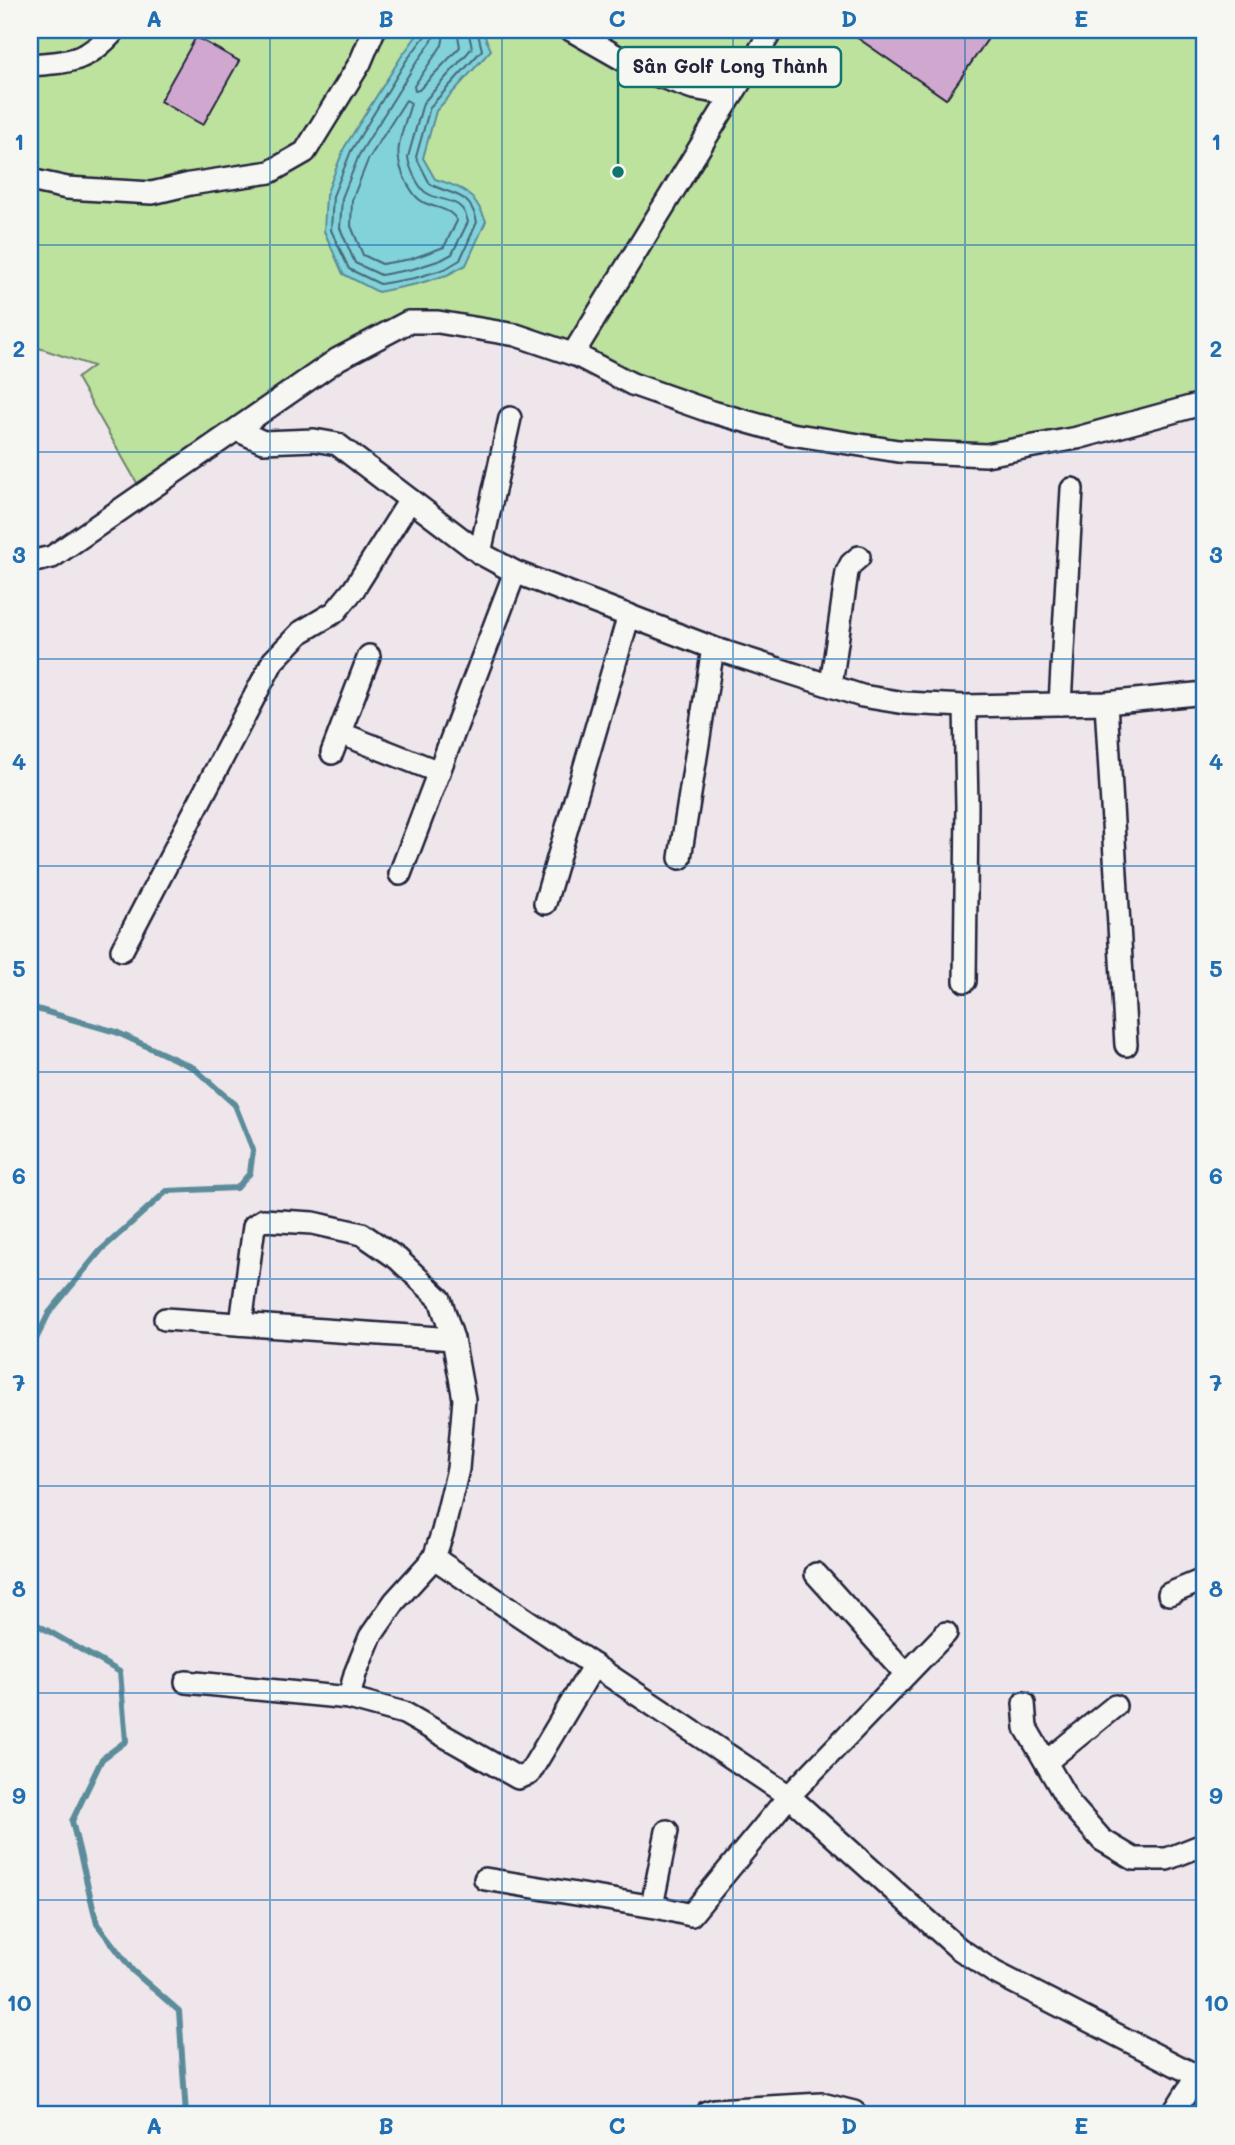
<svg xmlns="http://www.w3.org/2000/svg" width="1235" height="2145" font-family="Mali,sans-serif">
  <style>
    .green { fill: #bce29d; stroke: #6f826c; stroke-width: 2 }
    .water { fill: #81d2d9; stroke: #5b8c9a; stroke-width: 2 }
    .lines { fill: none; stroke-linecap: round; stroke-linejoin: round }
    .shore { stroke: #48687a; stroke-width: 2 }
    .stream { stroke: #5b8c9a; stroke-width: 6 }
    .building { fill: #d0a8cf; stroke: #22223b; stroke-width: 2 }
    .minor-casing { stroke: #22223b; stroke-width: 26 }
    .minor { stroke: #f6f6f2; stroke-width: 21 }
    .grid { fill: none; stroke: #1f6fb2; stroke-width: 2; stroke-opacity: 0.55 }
    .leader { fill: none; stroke: #0f766e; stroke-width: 2.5 }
    .callout-dot { fill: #0f766e; stroke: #f6f6f2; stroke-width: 2.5 }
    .callout { fill: #f6f6f2; stroke: #0f766e; stroke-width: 2.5 }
    .callout-label { font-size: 19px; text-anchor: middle; font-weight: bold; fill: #22223b }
    .neatline { fill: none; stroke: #1f6fb2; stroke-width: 2.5 }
    .grid-label { font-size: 23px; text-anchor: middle; font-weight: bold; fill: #1f6fb2 }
  </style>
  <rect width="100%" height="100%" fill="#eee6eb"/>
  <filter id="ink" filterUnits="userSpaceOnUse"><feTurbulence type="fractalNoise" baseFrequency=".0143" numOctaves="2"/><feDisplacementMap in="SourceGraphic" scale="14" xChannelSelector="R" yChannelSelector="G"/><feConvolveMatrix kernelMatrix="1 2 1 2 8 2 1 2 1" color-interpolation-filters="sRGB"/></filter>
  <g filter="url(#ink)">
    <path class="green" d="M30,30H1205V395L1075,431L986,448L919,447L788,426L634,377L405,316L140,488L77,378L93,366L30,345Z"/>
    <path class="water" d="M421,30H482L491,50L436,111L423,158L435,179C464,188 474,192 486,221L466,265L447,275L417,284L378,292L343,274L324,231L326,195L344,148L401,57Z"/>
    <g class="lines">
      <g class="shore">
        <path d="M426,30L425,36L406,61L351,151L333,196L331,230L349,269L380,284L415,278L445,269L460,260L477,222C470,191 452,196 430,184L416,157L430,107L482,50L477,30"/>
        <path d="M435,30L432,41L414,66L359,155L342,198L340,228L355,263L381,275L413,269L441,260L452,254L468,222C462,195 442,204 425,192C417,185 409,167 408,157L423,103L472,48L468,30"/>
        <path d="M445,30L442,45L414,86L415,91L419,90L460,47L457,30"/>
        <path d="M406,100L411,103C402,135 390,152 407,183C413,193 417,201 430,205C441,209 452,210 457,221L444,247L411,259L382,264L363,255L351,226L352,200L368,160Z"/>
      </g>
      <g class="stream">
        <path d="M30,1007L116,1032L194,1068L235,1105L253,1150L250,1173L237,1188L167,1191L101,1250L49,1313L30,1351"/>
        <path d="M30,1616L31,1621L120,1672L126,1741L102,1759L72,1821L97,1924L133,1971L179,2011L186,2115"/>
      </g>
    </g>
    <g class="building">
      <path d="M846,30H994L946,99Z"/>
      <path d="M196,37L239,61L203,125L160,101Z"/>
    </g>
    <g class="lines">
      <defs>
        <g id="minor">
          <path d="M571,30L641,70L693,88L732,95"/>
          <path d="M30,65C70,62 87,62 115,30"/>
          <path d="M30,180L67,188L152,193L190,184L270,172L305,152L360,63L374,30"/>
          <path d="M573,354L772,30"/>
          <path d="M237,430L263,442L314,440L337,444L480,553L515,572L713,648L862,696L905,703L965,706L1106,703L1205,693"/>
          <path d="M480,553L510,418"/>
          <path d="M30,562L52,557L338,359L408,322H438L516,335L578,356L632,384L709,411L791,434L898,451L986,455L1077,438L1205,403"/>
          <path d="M831,685L847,572L851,564L859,557"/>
          <path d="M1106,703L1126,1045"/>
          <path d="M1060,704L1072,489"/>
          <path d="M340,733L439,772"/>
          <path d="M332,753L369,656"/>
          <path d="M680,858L713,648"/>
          <path d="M400,874L515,572"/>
          <path d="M545,903L629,615"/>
          <path d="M122,950L273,661L301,632L335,612L354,589L410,500"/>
          <path d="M965,981L967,807L965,706"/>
          <path d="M165,1319L453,1339"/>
          <path d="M241,1324L254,1226L263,1220L313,1223L362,1234L398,1259L440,1299L453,1339L464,1399L458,1469L443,1531L434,1558L395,1601L370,1637L355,1674L349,1698"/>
          <path d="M434,1558L789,1796L958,1948L994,1972L1197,2076"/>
          <path d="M816,1574L906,1674"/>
          <path d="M1169,1594L1205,1579"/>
          <path d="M186,1682L349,1698L404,1713L518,1778L529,1774L594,1665"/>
          <path d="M1024,1703L1026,1728L1070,1804L1102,1840L1134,1859H1167L1205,1844"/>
          <path d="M1046,1762L1115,1706"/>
          <path d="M485,1879L661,1908L691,1915L789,1796L946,1633"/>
          <path d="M652,1906L667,1831"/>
          <path d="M706,2115L707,2112L714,2110L822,2104L854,2112L857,2115"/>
          <path d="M1172,2115L1197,2076L1205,2071"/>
        </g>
      </defs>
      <use href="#minor" class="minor-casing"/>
      <use href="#minor" class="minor"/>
    </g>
  </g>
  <path class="grid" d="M270,30V2115M502,30V2115M733,30V2115M965,30V2115M30,245H1205M30,452H1205M30,659H1205M30,866H1205M30,1072H1205M30,1279H1205M30,1486H1205M30,1693H1205M30,1900H1205"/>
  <path class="leader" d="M618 172L618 67"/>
  <circle class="callout-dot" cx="618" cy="172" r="7"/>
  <rect class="callout" x="618" y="47" width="223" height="40" rx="7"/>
  <g class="callout-label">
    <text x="730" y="73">Sân Golf Long Thành</text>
  </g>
  <rect width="1235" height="2145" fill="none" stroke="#f6f6f2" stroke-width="77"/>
  <rect x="38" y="38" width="1158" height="2068" class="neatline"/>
  <g class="grid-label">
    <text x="154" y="27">A</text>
    <text x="386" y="27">B</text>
    <text x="617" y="27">C</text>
    <text x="849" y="27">D</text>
    <text x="1081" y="27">E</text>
    <text x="19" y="150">1</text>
    <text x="1216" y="150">1</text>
    <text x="19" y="357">2</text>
    <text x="1216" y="357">2</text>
    <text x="19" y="563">3</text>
    <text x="1216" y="563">3</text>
    <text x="19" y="770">4</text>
    <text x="1216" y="770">4</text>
    <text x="19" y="977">5</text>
    <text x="1216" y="977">5</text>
    <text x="19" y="1184">6</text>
    <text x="1216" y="1184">6</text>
    <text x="19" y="1391">7</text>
    <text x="1216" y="1391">7</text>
    <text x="19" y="1597">8</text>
    <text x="1216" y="1597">8</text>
    <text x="19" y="1804">9</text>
    <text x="1216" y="1804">9</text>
    <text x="19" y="2011">10</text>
    <text x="1216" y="2011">10</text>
    <text x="154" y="2134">A</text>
    <text x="386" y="2134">B</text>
    <text x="617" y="2134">C</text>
    <text x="849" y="2134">D</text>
    <text x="1081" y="2134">E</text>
  </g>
</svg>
